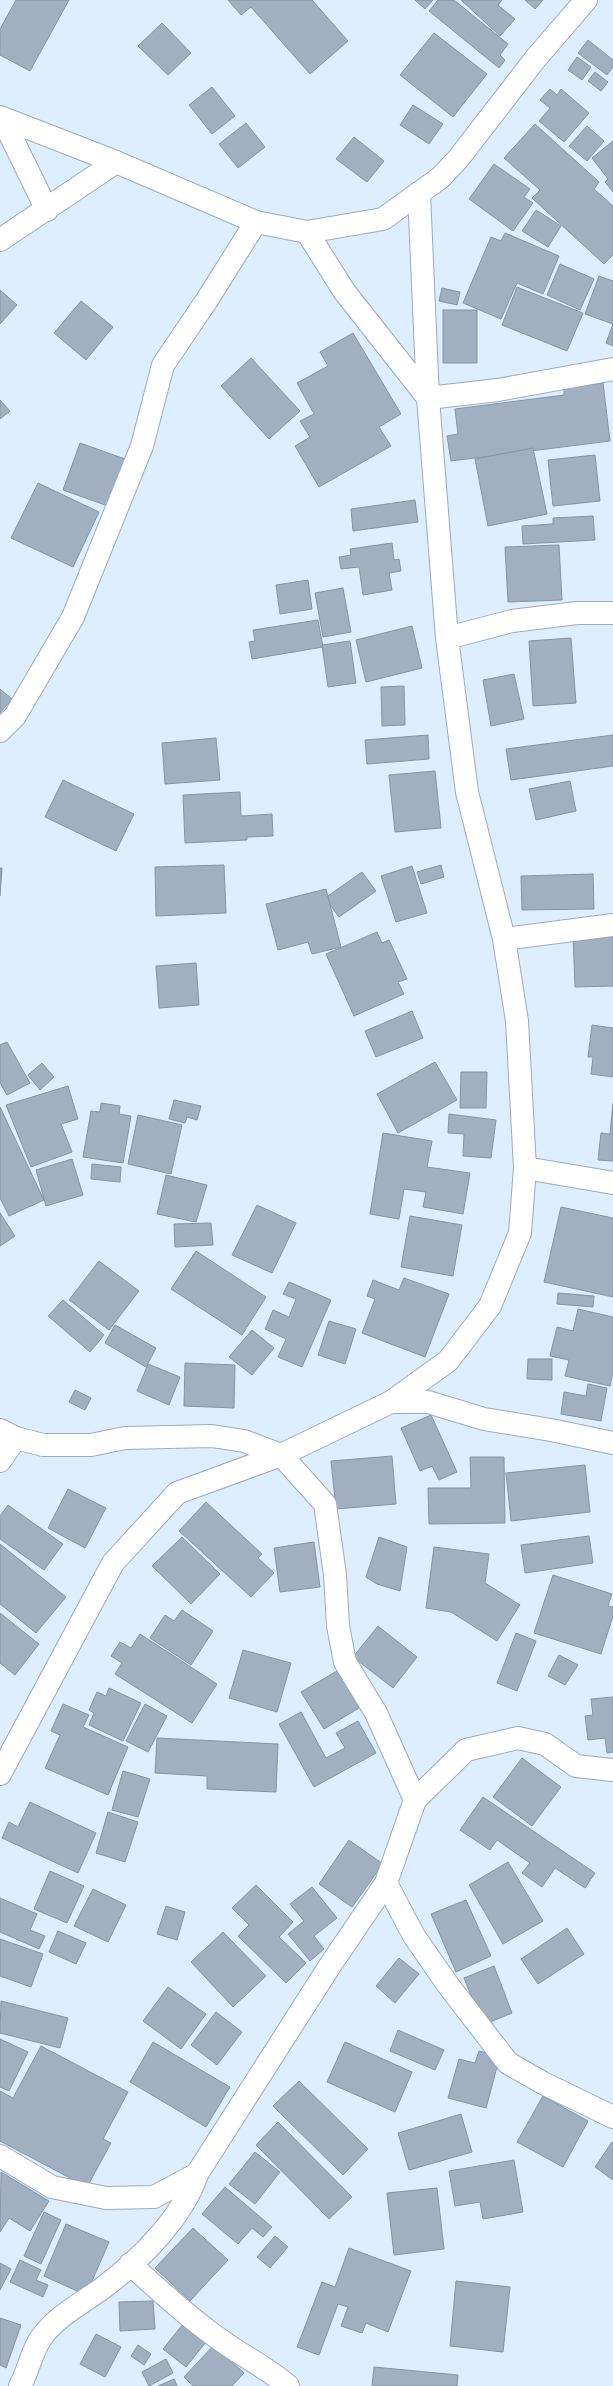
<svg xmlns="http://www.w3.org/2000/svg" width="613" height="2386" font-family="Spectral,serif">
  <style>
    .building { fill: #a0b0c0; stroke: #8494a4 }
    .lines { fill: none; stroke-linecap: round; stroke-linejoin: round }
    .minor-casing { stroke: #9babbb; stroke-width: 24 }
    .minor { stroke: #fff; stroke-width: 22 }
  </style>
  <rect width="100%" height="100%" fill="#dceeff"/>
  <g class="building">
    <path d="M16,0H69L30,71L0,55V29Z"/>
    <path d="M228,0H312L348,41L310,74L251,7L241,15Z"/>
    <path d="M415,0H433L425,9Z"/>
    <path d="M438,0H454L508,44L500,55L505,60L499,68L429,11Z"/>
    <path d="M461,0H502L498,5L515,19L500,36Z"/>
    <path d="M525,0H543L535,9Z"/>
    <path d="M162,23L191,53L168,75L138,46Z"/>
    <path d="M434,33L487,74L453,117L400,75Z"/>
    <path d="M588,40L613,60V67L607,75L578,53Z"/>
    <path d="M577,57L591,67L582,80L568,70Z"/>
    <path d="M595,72L608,82L601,91L588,81Z"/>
    <path d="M212,87L235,116L212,134L189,105Z"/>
    <path d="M550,89L557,95L561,89L589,113L564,142L539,121L550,108L540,100Z"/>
    <path d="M413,105L443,124L429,144L400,125Z"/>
    <path d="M246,123L265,147L238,168L219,144Z"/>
    <path d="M535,124L599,182L594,189L613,206V255L604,264L532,198L540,190L504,158Z"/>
    <path d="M587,126L604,141L587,161L569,146Z"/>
    <path d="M354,137L384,161L367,182L336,159Z"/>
    <path d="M613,141V192L605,182L608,179L592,158Z"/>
    <path d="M494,164L530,189L524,197L533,203L513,231L469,199Z"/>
    <path d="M536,210L561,226L548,247L522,231Z"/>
    <path d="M505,233L559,256L543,294L517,283L501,319L463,303L491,237L501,241Z"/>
    <path d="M560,264L594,279L580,310L547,295Z"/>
    <path d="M599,276L613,281V346L606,343L613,324L585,314Z"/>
    <path d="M517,287L583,313L567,351L502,325Z"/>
    <path d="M442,288L460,292L457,305L439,301Z"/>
    <path d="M0,290L17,305L0,324Z"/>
    <path d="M81,301L113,327L86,360L54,333Z"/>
    <rect x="443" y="310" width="34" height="53"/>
    <path d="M353,333L401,414L379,427L391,446L319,487L295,446L310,437L300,421L314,414L297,383L328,366L320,352Z"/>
    <path d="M251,358L300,411L269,439L221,386Z"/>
    <path d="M603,383L610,441L451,461L447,436L458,434L455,409L564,395V388Z"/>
    <path d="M0,400L10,411L0,419Z"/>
    <path d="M80,443L125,459L108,506L63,490Z"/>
    <path d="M533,448L547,514L488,526L475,459Z"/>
    <path d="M595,455L600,501L553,506L548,460Z"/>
    <path d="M38,483L99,512L73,567L11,538Z"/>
    <path d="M415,500L418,522L353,531L351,509Z"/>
    <path d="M593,516L595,540L523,544L522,526L553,524V518Z"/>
    <path d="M392,543L394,560L399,559L401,571L389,573L392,590L363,595L359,567L341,569L339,557L351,555L350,549Z"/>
    <path d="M559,545L562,600L508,602L505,547Z"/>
    <path d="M308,580L312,609L280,614L276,585Z"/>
    <path d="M343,588L351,632L323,637L315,593Z"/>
    <path d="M318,620L323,647L252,659L249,642L255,641L253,630Z"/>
    <path d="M412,626L422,668L366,682L356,640Z"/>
    <path d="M571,638L576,703L533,706L529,641Z"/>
    <path d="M350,641L356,683L328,687L322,645Z"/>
    <path d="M514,674L524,719L491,726L483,680Z"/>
    <path d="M404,686L405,725L382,726L381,687Z"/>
    <path d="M0,689L12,699L0,713Z"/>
    <path d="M428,735L429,759L367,764L365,740Z"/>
    <path d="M613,735V766L511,780L506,749Z"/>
    <path d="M216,738L220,780L165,784L162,743Z"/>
    <path d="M435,771L441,828L395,832L389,775Z"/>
    <path d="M63,780L134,814L116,851L45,817Z"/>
    <path d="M570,781L576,811L536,820L529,789Z"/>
    <path d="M240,792L241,816L272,814L273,836L247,837V840L185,843L183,795Z"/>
    <path d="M224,865L226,913L156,916L155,867Z"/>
    <path d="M441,865L444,877L421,884L417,872Z"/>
    <path d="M412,866L427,913L396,922L381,876Z"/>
    <path d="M0,868H2L0,896Z"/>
    <path d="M362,872L376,891L339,917L325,898Z"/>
    <path d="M593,874L594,909L522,910L521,876Z"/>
    <path d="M326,889L341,947L312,954L308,942L278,950L266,904Z"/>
    <path d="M377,932L382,943L389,940L407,979L398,982L404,994L354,1016L326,954Z"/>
    <path d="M613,934V986L575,987L573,935Z"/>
    <path d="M196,963L199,1005L159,1008L156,966Z"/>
    <path d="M412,1011L423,1038L376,1057L365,1031Z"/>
    <path d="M592,1025L613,1028V1077L591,1074L593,1057H588Z"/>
    <path d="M7,1042L30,1083L7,1095L0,1083V1045Z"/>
    <path d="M435,1062L457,1100L398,1133L377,1094Z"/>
    <path d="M42,1063L54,1077L40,1090L28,1075Z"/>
    <path d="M461,1072H487L486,1108H460Z"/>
    <path d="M68,1086L78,1119L61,1124L72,1152L31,1167L6,1105Z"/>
    <path d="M174,1100L201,1106L197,1120L187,1117L185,1123L169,1119Z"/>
    <path d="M101,1103L120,1106L119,1114L131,1116L123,1163L83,1157L91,1111L100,1112Z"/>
    <path d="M613,1103V1161L598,1160L601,1133L610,1134Z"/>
    <path d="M0,1107L44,1200L9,1216L0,1198Z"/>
    <path d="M449,1114L496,1120L491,1158L463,1156L464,1134L448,1133Z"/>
    <path d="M138,1115L182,1125L171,1174L128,1164Z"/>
    <path d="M383,1133L432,1141L427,1167L470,1173L463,1214L423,1207L426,1192L404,1189L399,1219L370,1214Z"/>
    <path d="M72,1159L83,1195L46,1206L36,1170Z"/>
    <path d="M92,1164L121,1167L120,1182L91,1179Z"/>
    <path d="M166,1175L207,1185L196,1222L157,1214Z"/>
    <path d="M257,1205L296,1223L272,1273L232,1255Z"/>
    <path d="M561,1207L613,1218V1297L544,1282Z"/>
    <path d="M0,1213L15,1236L0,1246Z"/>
    <path d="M410,1216L462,1225L453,1276L401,1267Z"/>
    <path d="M211,1223L213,1245L175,1247L174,1224Z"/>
    <path d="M196,1251L266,1297L242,1335L171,1289Z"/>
    <path d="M99,1261L139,1291L109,1330L69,1300Z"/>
    <path d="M404,1278L449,1294L425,1357L362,1333L375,1299L367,1296L373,1280L399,1290Z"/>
    <path d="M289,1282L331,1300L302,1367L278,1357L286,1339L265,1329L273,1310L289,1317L296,1299L283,1294Z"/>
    <path d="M558,1293L594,1296L593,1307L557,1304Z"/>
    <path d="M63,1300L104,1335L90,1352L48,1316Z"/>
    <path d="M578,1309L613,1317V1372L610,1386L565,1376L569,1360L550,1356L557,1327L573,1331Z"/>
    <path d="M329,1321L356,1329L345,1364L318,1355Z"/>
    <path d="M115,1325L156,1348L146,1367L105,1343Z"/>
    <path d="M252,1330L274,1348L252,1375L229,1357Z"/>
    <path d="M528,1359H552V1380L527,1379Z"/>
    <path d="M185,1363L235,1365L234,1408L184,1406Z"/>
    <path d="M148,1364L180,1377L169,1405L137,1391Z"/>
    <path d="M588,1384L607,1388L601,1421L561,1414L564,1392L586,1396Z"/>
    <path d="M75,1390L91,1398L85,1410L69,1402Z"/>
    <path d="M431,1415L457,1472L439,1480L432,1466L420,1471L401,1428Z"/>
    <path d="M392,1456L396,1504L336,1509L331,1461Z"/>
    <path d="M470,1457H504L505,1523L429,1524L428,1488H471Z"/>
    <path d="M585,1465L590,1512L511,1521L506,1473Z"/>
    <path d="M68,1489L106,1508L85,1548L48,1528Z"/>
    <path d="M206,1502L262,1554L258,1558L274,1573L251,1597L179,1531Z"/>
    <path d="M8,1505L63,1544L44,1570L0,1539V1516Z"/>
    <path d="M589,1536L593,1563L525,1573L521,1545Z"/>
    <path d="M182,1537L220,1574L191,1604L152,1566Z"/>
    <path d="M379,1537L407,1547L400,1591L377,1584L366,1577Z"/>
    <path d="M314,1542L320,1587L280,1592L274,1548Z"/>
    <path d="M0,1544L66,1597L36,1633L0,1604Z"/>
    <path d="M434,1547L489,1554L485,1583L520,1605L497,1641L451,1612L426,1608Z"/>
    <path d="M553,1575L612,1594L608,1606L613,1607V1616L601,1654L534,1633Z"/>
    <path d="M182,1610L213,1631L191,1665L150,1638L165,1615L174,1621Z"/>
    <path d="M0,1613L39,1644L15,1675L0,1663Z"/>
    <path d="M378,1626L417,1657L393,1688L353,1657Z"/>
    <path d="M516,1633L536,1641L517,1691L497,1683Z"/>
    <path d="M140,1634L217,1684L192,1723L115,1674L122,1663L111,1656L120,1642L131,1648Z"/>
    <path d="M243,1650L291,1663L277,1712L229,1698Z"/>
    <path d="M559,1655L578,1665L565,1685L548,1676Z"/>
    <path d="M337,1671L359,1708L324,1729L301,1692Z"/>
    <path d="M109,1688L141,1703L123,1741L89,1725L94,1713L89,1710L97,1692L106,1696Z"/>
    <path d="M613,1697V1752L607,1753L605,1738L588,1740L585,1716L593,1715L591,1699Z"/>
    <path d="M63,1704L89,1715L83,1727L128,1747L108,1795L45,1768L60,1735L51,1731Z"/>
    <path d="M145,1704L167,1716L148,1752L126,1741Z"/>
    <path d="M301,1712L326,1758L345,1748L336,1733L358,1721L376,1753L314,1787L279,1724Z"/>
    <path d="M157,1738L278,1744L276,1792L207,1789V1776L155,1773Z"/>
    <path d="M522,1758L561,1787L532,1826L493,1797Z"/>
    <path d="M123,1771L150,1779L138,1817L112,1810Z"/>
    <path d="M483,1797L595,1873L585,1888L555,1868L542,1887L522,1873L530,1863L497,1840L490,1850L460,1830Z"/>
    <path d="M30,1802L96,1833L78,1873L2,1838L9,1822L18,1827Z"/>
    <path d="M108,1812L138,1822L125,1862L96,1853Z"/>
    <path d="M349,1840L383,1864L352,1907L319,1884Z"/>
    <path d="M508,1862L543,1921L503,1944L469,1885Z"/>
    <path d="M50,1871L84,1886L67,1923L34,1909Z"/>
    <path d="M256,1885L293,1922L279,1937L306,1963L286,1983L238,1936L249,1925L232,1908Z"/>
    <path d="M312,1887L337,1918L314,1936L324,1949L310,1961L288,1934L304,1921L290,1904Z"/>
    <path d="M93,1889L126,1905L108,1942L74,1926Z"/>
    <path d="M0,1898L37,1914L30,1930L45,1936L39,1949L0,1932Z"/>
    <path d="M466,1900L491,1956L456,1972L431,1914Z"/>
    <path d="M166,1906L185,1912L177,1940L157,1934Z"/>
    <path d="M567,1928L584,1954L538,1984L521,1959Z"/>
    <path d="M58,1931L86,1943L76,1964L49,1952Z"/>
    <path d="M223,1932L266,1976L233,2007L191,1962Z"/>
    <path d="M0,1939L43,1954L31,1987L0,1976Z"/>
    <path d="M399,1958L419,1974L395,2003L376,1986Z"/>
    <path d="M494,1966L512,2013L483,2025L464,1978Z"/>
    <path d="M168,1987L206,2014L181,2049L143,2021Z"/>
    <path d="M1,2001L68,2018L60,2048L0,2033Z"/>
    <path d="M216,2012L242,2032L217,2065L191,2045Z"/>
    <path d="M398,2030L444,2050L435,2070L390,2051Z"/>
    <path d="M0,2039L28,2052L9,2091L0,2087Z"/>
    <path d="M153,2042L230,2087L206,2127L130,2082Z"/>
    <path d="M345,2042L412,2072L395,2112L327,2082Z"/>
    <path d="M41,2046L128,2092L103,2139L111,2143L87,2187L0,2141V2091L13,2098Z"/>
    <path d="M479,2051L500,2056L486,2108L448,2098L459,2059L475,2063Z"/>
    <path d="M299,2081L368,2149L343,2175L273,2106Z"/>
    <path d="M543,2096L588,2121L563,2167L517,2142Z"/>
    <path d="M461,2114L472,2152L409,2170L398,2133Z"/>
    <path d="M278,2122L352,2197L329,2219L256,2145Z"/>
    <path d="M612,2142L613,2143V2180L595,2167Z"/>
    <path d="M255,2152L280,2172L255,2204L229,2184Z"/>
    <path d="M514,2160L523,2212L483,2219L480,2202L455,2206L449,2171Z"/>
    <path d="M1,2172L49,2201L30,2231L9,2218L0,2232Z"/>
    <path d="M225,2187L272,2227L263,2237L252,2228L238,2244L202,2214Z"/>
    <path d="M437,2188L444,2249L394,2255L387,2193Z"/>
    <path d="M44,2212L61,2220L41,2264L24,2256Z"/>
    <path d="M66,2224L109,2242L86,2295L44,2276Z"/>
    <path d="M193,2228L228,2260L190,2301L155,2268Z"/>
    <path d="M275,2236L288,2247L270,2268L257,2257Z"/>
    <path d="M349,2248L411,2271L388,2332L366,2323L362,2333L341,2326L348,2307L338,2304L319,2355L297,2347L322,2282L335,2287Z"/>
    <path d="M20,2260L41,2270L36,2280L48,2285L43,2297L10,2282Z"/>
    <path d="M0,2263L11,2269L0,2290Z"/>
    <path d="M456,2281L510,2287L503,2352L450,2346Z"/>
    <path d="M153,2301L155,2329L120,2331L119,2302Z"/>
    <path d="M0,2318L21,2325L6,2368L0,2365Z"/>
    <path d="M183,2324L206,2342L186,2367L163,2349Z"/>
    <path d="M96,2334L121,2347L105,2377L80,2364Z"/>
    <path d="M138,2345L151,2354L144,2365L131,2356Z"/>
    <path d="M214,2345L244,2373L232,2386H193L184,2377Z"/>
    <path d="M166,2359L173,2373L149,2386L142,2372Z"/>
    <path d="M374,2367L458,2375L457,2386H372Z"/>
    <path d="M174,2379L177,2386H158Z"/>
  </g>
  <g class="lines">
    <defs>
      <g id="minor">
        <path d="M0,117L116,162L256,222L307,232L383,219L440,178L458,159L536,58L586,0"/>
        <path d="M2,118L47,210"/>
        <path d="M307,232L344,291L428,398"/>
        <path d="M0,240L116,162"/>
        <path d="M428,398L498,390L613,369"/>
        <path d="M447,638L512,621L577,613H613"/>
        <path d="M0,731L15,716L73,617L142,446L163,365L207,300L256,222"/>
        <path d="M504,939L613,925"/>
        <path d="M525,1168L613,1183"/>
        <path d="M391,1402H428L484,1419L551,1430L613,1443"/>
        <path d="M0,1430L16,1438L43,1445H91L125,1438L212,1436L244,1441L281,1455L325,1504L335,1575L338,1626L345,1662L376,1713L415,1800L386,1883L331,1964L197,2174C184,2216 139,2261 104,2287C84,2302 60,2314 44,2334C32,2348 29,2370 20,2386"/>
        <path d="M0,1461L16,1438"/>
        <path d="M0,1774L113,1563L177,1493L281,1455L391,1402L448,1361L490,1306L520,1233L525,1168L517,1021L504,939L467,792L447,638L428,398L419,193"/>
        <path d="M415,1800L466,1750L518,1738L545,1744L576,1766L613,1770"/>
        <path d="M386,1883L414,1936L448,1985L508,2063L543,2083L613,2117"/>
        <path d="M0,2156L52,2187L106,2198L154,2197L197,2174"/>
        <path d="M130,2264C160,2291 189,2318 222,2341C244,2357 268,2368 288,2386"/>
      </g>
    </defs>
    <use href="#minor" class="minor-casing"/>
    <use href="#minor" class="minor"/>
  </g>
</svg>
